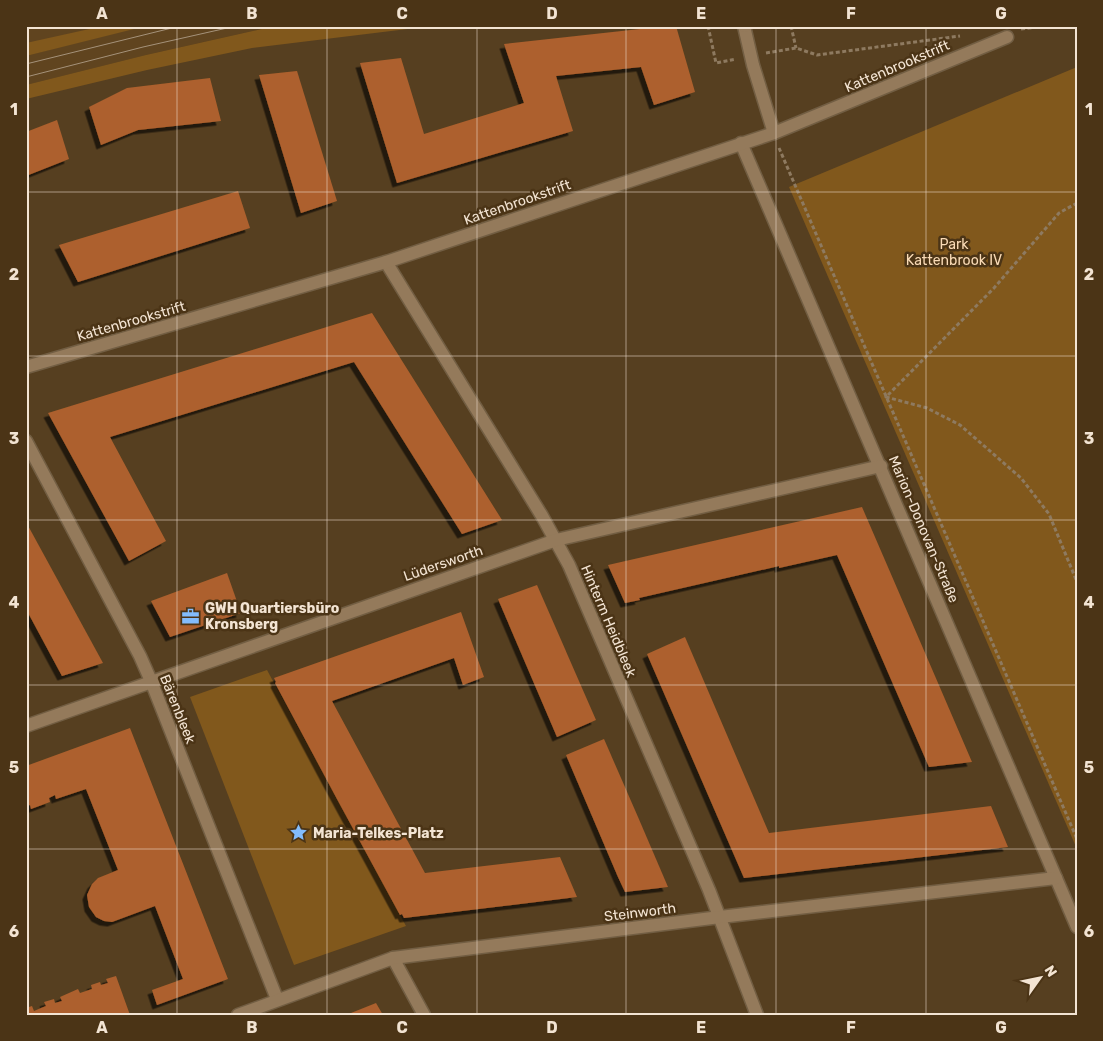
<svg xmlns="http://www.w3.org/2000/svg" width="1103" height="1041" font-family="Rubik,sans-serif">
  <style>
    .built { fill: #60441f }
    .green { fill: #81581c }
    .building { fill: #ad602d; filter: url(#shadow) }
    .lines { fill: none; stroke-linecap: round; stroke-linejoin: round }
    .street-casing { stroke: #725e43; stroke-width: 15 }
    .secondary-casing { stroke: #725e43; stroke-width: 15 }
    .path { stroke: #8e7a60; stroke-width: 3; stroke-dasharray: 4 2.5; stroke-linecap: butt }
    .street { stroke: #947a5b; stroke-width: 12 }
    .secondary { stroke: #947a5b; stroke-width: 12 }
    .tram { stroke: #a5927a; stroke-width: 1 }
    .grid { fill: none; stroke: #f3e4d3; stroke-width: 1; stroke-opacity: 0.55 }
    .labels { text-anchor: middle; stroke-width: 5; stroke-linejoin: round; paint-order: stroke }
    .street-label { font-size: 14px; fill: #f3e4d3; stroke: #4b3416 }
    .park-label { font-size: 14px; fill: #fadbb6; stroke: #4b3416 }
    .poi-label { font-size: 14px; font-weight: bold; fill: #f3e4d3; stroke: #4b3416; text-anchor: start }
    .neatline { fill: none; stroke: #f3e4d3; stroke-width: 2 }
    .grid-label { font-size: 16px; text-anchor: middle; font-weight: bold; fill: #f3e4d3 }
  </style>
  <defs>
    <filter id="shadow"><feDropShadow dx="-4.5" dy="4.5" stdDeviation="0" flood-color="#0009"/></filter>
  </defs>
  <rect width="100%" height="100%" fill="#563f20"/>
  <path class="built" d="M26,26H275L146,55L26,85V56L49,50L26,54Z"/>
  <g class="green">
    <path d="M103,26H146L26,56V43Z"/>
    <path d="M275,26H432L252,48L147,70L26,99V85L146,55Z"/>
    <path d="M1077,67V849L789,187Z"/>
    <path d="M267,670L406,926L294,965L190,697Z"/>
  </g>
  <g class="building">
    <path d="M667,26H676L695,92L654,105L641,67L556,76L573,131L397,183L360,63L401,58L424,134L524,103L504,44Z"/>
    <path d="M297,71L337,201L301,213L259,75Z"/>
    <path d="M210,78L221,121L138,130L101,145L89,107L127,88Z"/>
    <path d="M57,120L69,159L26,176V132Z"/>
    <path d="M238,191L250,228L78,282L59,245Z"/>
    <path d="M372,313L502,520L462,534L354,362L110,437L166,541L129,561L48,413Z"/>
    <path d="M862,507L935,676L972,762L929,767L837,555L779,568V566L652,595L639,598L640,600L625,603L608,565Z"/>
    <path d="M26,522L103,663L62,676L26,609Z"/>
    <path d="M227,573L241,613L170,637L151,601Z"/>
    <path d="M537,585L596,720L557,737L498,599Z"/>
    <path d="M461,612L484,677L463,685L454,658L332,701L425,873L560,857L577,897L404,918L402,914L400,915L337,799L275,683L276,682L274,678Z"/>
    <path d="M685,637L769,833L991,806L1008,847L744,878L647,654Z"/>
    <path d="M130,728L228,979L157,1005L152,990L183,979L155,906L112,922L104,921L96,917L89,907L87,895L92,884L98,878L118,870L86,789L56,799L55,795L49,798L50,802L31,809L30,805L26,806V766Z"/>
    <path d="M604,739L638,817L668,887L625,892L618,877L566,755Z"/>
    <path d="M116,976L130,1015H26V1008L32,1006L34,1011L41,1008L46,1006L44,1002L54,999L55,1003L62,1001L60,997L78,989L80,993L92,989L91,985L100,982L101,985L108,983L106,979Z"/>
    <path d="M376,1003L383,1015H346Z"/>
  </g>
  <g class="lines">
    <defs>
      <g id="street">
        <path d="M744,26L753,65L774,133"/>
        <path d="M741,143L1077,927"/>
        <path d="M386,262L542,516L569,565L709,890L757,1015"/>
        <path d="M26,367L386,262L774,133L1007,37"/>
        <path d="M26,441L140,656L151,681L277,999"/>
        <path d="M26,726L556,540L881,466"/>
        <path d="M393,958L424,1015"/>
        <path d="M238,1015L393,958L720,917L1056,878"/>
      </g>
      <path id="secondary" d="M744,26H745"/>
    </defs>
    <use href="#street" class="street-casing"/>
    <use href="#secondary" class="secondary-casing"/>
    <g class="path">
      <path d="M708,26L716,63L736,59"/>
      <path d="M791,26L796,48"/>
      <path d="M1021,29L1044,26"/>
      <path d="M766,53L796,48L817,55L960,36"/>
      <path d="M779,148L1077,839"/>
      <path d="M1077,203L1059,213L994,288L886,397L927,408L960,425L1021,478L1049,514L1077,582"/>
    </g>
    <use href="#street" class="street"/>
    <use href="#secondary" class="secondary"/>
    <g class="tram">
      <path d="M26,64L180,26"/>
      <path d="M26,77L143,47L236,26"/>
    </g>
  </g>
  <path class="grid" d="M177,26V1015M327,26V1015M477,26V1015M626,26V1015M776,26V1015M926,26V1015M26,192H1077M26,356H1077M26,520H1077M26,685H1077M26,849H1077"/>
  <defs>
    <symbol id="office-bare" viewBox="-9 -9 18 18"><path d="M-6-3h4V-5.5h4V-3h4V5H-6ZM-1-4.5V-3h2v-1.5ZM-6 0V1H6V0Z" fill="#83bcfb" stroke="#4b3416" stroke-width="2.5" paint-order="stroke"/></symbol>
    <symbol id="sight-bare" viewBox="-9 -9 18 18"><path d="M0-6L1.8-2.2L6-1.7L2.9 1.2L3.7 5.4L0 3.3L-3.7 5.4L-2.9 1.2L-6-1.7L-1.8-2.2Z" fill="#83bcfb" stroke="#4b3416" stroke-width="2.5" paint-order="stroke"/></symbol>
  </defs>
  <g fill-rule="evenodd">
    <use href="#office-bare" x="178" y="604" width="25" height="25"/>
    <use href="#sight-bare" x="286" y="820" width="25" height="25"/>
  </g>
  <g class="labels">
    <g class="street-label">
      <text transform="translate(897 66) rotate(-23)" y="5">Kattenbrookstrift</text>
      <text transform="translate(517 202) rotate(-19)" y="5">Kattenbrookstrift</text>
      <text transform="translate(131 321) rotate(-16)" y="5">Kattenbrookstrift</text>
      <text transform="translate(924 529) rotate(67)" y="5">Marion-Donovan-Straße</text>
      <text transform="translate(443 563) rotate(-19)" y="5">Lüdersworth</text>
      <text transform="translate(609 621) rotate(67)" y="5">Hinterm Heidbleek</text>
      <text transform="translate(178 709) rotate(68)" y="5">Bärenbleek</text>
      <text transform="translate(640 912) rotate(-7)" y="5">Steinworth</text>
    </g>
    <g class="park-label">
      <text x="954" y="249">Park<tspan x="954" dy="16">Kattenbrook IV</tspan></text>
    </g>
    <g class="poi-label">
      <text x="205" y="613">GWH Quartiersbüro<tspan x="205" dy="16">Kronsberg</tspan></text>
      <text x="313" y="838">Maria-Telkes-Platz</text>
    </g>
  </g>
  <rect width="1103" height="1041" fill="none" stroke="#4b3416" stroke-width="55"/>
  <g transform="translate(1040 978) rotate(57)" stroke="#4b3416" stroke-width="4" paint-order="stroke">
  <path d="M0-4L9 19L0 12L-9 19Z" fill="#f3e4d3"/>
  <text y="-8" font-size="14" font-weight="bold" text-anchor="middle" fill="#f3e4d3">N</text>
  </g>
  <rect x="28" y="28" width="1048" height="986" class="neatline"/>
  <g class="grid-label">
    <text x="102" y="19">A</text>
    <text x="252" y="19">B</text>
    <text x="402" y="19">C</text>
    <text x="552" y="19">D</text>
    <text x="701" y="19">E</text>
    <text x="851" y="19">F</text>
    <text x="1001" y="19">G</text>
    <text x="14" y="115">1</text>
    <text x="1089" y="115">1</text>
    <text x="14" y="280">2</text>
    <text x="1089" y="280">2</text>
    <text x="14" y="444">3</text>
    <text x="1089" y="444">3</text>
    <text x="14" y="608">4</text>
    <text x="1089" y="608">4</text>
    <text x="14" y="773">5</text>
    <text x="1089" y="773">5</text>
    <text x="14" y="937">6</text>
    <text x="1089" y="937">6</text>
    <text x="102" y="1033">A</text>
    <text x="252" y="1033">B</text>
    <text x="402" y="1033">C</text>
    <text x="552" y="1033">D</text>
    <text x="701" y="1033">E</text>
    <text x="851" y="1033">F</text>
    <text x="1001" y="1033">G</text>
  </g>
</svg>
